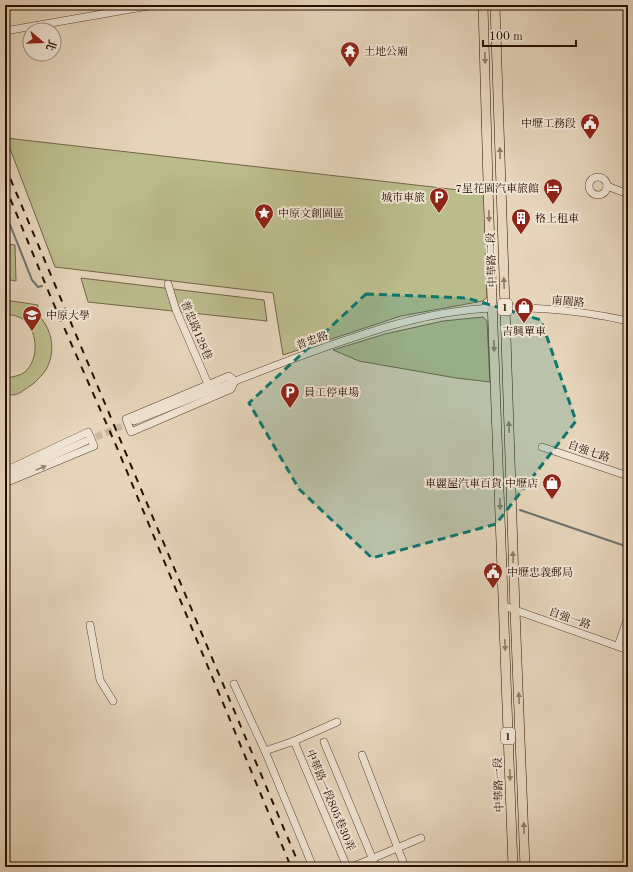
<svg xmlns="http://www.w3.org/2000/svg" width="633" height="872" font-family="'Old Standard TT','Noto Serif TC',serif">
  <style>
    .green { fill: #bbbc8c; stroke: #716546 }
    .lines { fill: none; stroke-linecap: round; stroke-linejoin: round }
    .stream { stroke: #6b736f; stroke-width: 2 }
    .minor-tunnel { stroke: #c9b79f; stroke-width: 7; stroke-dasharray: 7 3.5; stroke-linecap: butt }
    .minor-casing { stroke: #57402f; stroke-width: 8 }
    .major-casing { stroke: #270e00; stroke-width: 10 }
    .minor { stroke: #efe4d3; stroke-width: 7 }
    .major { stroke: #e6d5bb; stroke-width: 9 }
    .rail { stroke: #270e00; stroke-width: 2; stroke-dasharray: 7 7; stroke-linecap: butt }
    .oneway { fill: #907b67 }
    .oneway2 { fill: #958474 }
    .marked { fill: #0f766e; fill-opacity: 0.2; stroke: #0f766e; stroke-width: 3; stroke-dasharray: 8 5; stroke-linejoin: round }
    .labels { text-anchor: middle; stroke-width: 4; stroke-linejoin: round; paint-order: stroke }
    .shield { fill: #efe4d3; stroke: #634e3f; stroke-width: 1 }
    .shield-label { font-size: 10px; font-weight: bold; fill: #270e00 }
    .poi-label { font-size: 11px; fill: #270e00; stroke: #efe4d3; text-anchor: start }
    .street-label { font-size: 11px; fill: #270e00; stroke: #efe4d3 }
  </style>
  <rect width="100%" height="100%" fill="#e6d5bb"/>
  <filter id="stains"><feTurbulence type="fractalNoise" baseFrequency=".005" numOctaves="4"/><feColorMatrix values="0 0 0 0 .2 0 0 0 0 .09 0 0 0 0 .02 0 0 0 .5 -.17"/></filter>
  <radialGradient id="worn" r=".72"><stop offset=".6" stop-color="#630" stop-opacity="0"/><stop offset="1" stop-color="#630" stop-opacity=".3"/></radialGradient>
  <g class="green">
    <path d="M6,138L485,193L487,297L483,301L401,316L283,355L273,293L55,267Z"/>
    <path d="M5,244L15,245L16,281L5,279Z"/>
    <path d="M81,278L264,300L267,321L88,302Z"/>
    <path d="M5,300L38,305L37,314C52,328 56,349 47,368C44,374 38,379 33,384C28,387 20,394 14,395C12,395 8,394 5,394V378C12,377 20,376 25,372C39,359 38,333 25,321C20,316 12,315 5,314Z"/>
    <path d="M483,317L487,321L490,382L456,378L359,361L333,350L385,334L443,321Z"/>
  </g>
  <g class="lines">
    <g class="stream">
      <path d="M5,212L32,280L38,287L42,286"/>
      <path d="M520,510L628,547"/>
    </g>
    <path class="minor-tunnel" d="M86,441L132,422"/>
    <defs>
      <g id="minor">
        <path d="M5,31L154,5"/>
        <circle cx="598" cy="186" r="9"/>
        <path d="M607,186L628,194"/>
        <path d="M168,284L176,310L208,384"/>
        <path d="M229,376L235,381L231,389L131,432L126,419Z"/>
        <path d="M134,421C195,397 256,372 317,350C363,334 411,317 460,311C514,304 575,309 628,321"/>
        <path d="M542,447L628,476"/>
        <path d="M5,471L88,432L94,446L5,483"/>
        <path d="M5,477L86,441"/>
        <path d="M504,606L628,650"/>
        <path d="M90,625L100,680L113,701"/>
        <path d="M618,646L628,617"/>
        <path d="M234,684L265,751L313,867"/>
        <path d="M294,741L347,867"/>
        <path d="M324,742L376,867"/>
        <path d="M265,751L294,741L337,722"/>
        <path d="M362,755L405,867"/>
        <path d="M352,867L421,838"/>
      </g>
      <g id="major">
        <path d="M483,5L489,219L513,867"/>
        <path d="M495,5L515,610L525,867"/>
      </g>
    </defs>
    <use href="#minor" class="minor-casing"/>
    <use href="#major" class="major-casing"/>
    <use href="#minor" class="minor"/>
    <use href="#major" class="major"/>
    <g class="rail">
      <path d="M5,166L300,867"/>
      <path d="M5,186L52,300L118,450L291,867"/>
    </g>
  </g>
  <defs><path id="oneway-solid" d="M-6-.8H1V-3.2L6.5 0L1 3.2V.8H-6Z"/></defs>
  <g class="oneway">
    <use href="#oneway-solid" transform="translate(485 58) rotate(88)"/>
    <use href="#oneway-solid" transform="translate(500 153) rotate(-92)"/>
    <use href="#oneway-solid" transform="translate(489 216) rotate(89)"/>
    <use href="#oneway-solid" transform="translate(504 283) rotate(-92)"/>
    <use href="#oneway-solid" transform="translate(494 346) rotate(88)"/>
    <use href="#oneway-solid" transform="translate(509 427) rotate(-92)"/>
    <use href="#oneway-solid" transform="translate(500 504) rotate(88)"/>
    <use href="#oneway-solid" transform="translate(513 557) rotate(-92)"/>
    <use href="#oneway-solid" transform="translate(505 645) rotate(88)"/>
    <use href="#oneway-solid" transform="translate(519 698) rotate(-92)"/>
    <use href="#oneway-solid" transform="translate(510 775) rotate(88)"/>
    <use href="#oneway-solid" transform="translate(524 828) rotate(-92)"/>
  </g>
  <use class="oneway2" href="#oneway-solid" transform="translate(41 468) rotate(-23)"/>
  <path class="marked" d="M366,294L467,298L541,320L576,421L496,524L372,558L299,489L249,403Z"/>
  <defs>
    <symbol id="temple-pin" viewBox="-11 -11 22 30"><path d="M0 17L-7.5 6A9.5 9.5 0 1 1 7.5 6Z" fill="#8f2418" stroke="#efe4d3"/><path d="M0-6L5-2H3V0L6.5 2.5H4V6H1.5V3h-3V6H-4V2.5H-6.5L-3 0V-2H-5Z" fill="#fff"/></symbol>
    <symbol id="civic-pin" viewBox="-11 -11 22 30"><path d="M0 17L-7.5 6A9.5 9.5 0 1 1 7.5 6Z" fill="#8f2418" stroke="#efe4d3"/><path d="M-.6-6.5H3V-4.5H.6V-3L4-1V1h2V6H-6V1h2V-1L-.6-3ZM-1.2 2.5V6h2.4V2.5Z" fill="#fff"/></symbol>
    <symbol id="hotel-pin" viewBox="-11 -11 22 30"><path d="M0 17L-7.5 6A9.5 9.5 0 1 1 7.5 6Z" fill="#8f2418" stroke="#efe4d3"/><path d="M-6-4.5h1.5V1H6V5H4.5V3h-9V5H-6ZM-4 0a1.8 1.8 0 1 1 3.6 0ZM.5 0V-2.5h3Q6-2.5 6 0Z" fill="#fff"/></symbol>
    <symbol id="parking-pin" viewBox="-11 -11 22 30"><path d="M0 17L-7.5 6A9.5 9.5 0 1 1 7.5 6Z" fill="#8f2418" stroke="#efe4d3"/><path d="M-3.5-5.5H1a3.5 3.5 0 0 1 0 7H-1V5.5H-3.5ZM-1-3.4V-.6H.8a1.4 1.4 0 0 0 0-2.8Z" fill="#fff"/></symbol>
    <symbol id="sight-pin" viewBox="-11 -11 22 30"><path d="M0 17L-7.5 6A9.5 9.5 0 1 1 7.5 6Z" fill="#8f2418" stroke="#efe4d3"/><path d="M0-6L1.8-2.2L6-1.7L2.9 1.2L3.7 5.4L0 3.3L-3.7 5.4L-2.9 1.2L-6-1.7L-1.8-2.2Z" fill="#fff"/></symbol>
    <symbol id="building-pin" viewBox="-11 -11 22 30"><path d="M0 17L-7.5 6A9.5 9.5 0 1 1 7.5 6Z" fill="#8f2418" stroke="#efe4d3"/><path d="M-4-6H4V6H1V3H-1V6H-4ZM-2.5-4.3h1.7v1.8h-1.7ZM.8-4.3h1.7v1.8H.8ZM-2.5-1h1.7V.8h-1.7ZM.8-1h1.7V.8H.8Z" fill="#fff"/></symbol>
    <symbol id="shop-pin" viewBox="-11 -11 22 30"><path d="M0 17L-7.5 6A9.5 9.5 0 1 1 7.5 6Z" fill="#8f2418" stroke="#efe4d3"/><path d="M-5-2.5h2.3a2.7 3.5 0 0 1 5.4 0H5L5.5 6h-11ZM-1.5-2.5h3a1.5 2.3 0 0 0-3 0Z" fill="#fff"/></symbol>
    <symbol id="university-pin" viewBox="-11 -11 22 30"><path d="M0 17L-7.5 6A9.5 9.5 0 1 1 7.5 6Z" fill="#8f2418" stroke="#efe4d3"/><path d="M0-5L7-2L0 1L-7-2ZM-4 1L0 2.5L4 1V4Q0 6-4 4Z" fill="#fff"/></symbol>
  </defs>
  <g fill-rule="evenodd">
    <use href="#temple-pin" x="339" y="40" width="22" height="30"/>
    <use href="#civic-pin" x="579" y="112" width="22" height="30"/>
    <use href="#hotel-pin" x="542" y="177" width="22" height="30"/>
    <use href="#parking-pin" x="428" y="186" width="22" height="30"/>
    <use href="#sight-pin" x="253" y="202" width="22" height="30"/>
    <use href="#building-pin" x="510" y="207" width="22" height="30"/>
    <use href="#shop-pin" x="513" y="296" width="22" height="30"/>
    <use href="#university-pin" x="21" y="304" width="22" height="30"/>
    <use href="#parking-pin" x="279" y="381" width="22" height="30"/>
    <use href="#shop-pin" x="541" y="472" width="22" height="30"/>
    <use href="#civic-pin" x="482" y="561" width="22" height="30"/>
  </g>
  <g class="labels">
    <g class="shield">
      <rect x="498" y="299" width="14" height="16" rx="3"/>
      <rect x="501" y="728" width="14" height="16" rx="3"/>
    </g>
    <g class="shield-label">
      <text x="505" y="311">1</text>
      <text x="508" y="740">1</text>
    </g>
    <g class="poi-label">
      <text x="364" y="55">土地公廟</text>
      <text x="576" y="127" text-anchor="end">中壢工務段</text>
      <text x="539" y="192" text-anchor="end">7星花園汽車旅館</text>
      <text x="425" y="201" text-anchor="end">城市車旅</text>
      <text x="278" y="217">中原文創園區</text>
      <text x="535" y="222">格上租車</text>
      <text x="46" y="319">中原大學</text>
      <text x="524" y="335" text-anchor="middle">吉興單車</text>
      <text x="304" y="396">員工停車場</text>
      <text x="538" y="487" text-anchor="end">車麗屋汽車百貨 中壢店</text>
      <text x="507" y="576">中壢忠義郵局</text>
    </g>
    <g class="street-label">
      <text transform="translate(491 260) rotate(-92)" y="4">中華路二段</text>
      <text transform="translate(568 301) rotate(5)" y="4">南園路</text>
      <text transform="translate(197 330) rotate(67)" y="4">普忠路128巷</text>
      <text transform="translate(312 340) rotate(-19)" y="4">普忠路</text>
      <text transform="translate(589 451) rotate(19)" y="4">自強七路</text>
      <text transform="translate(570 618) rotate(19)" y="4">自強一路</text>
      <text transform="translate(498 785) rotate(-92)" y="4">中華路一段</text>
      <text transform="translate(331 800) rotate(67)" y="4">中華路一段805巷30弄</text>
    </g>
  </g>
  <rect width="633" height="872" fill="none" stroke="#e6d5bb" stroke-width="20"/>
  <rect x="6" y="6" width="621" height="860" fill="none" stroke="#270e00" stroke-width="2"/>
  <rect x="10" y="10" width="613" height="852" fill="none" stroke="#270e00"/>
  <g transform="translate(42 42) rotate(109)"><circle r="19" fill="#efe4d3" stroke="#9f8e7f"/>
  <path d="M0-3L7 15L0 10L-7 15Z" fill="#8f2418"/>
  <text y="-6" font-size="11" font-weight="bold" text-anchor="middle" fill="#270e00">北</text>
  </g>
  <path d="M483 40v6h93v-6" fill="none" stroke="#270e00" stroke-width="2"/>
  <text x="489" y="40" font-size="12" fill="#270e00" stroke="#efe4d3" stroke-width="3" paint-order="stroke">100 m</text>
  <rect width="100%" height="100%" filter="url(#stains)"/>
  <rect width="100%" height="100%" fill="url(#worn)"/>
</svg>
